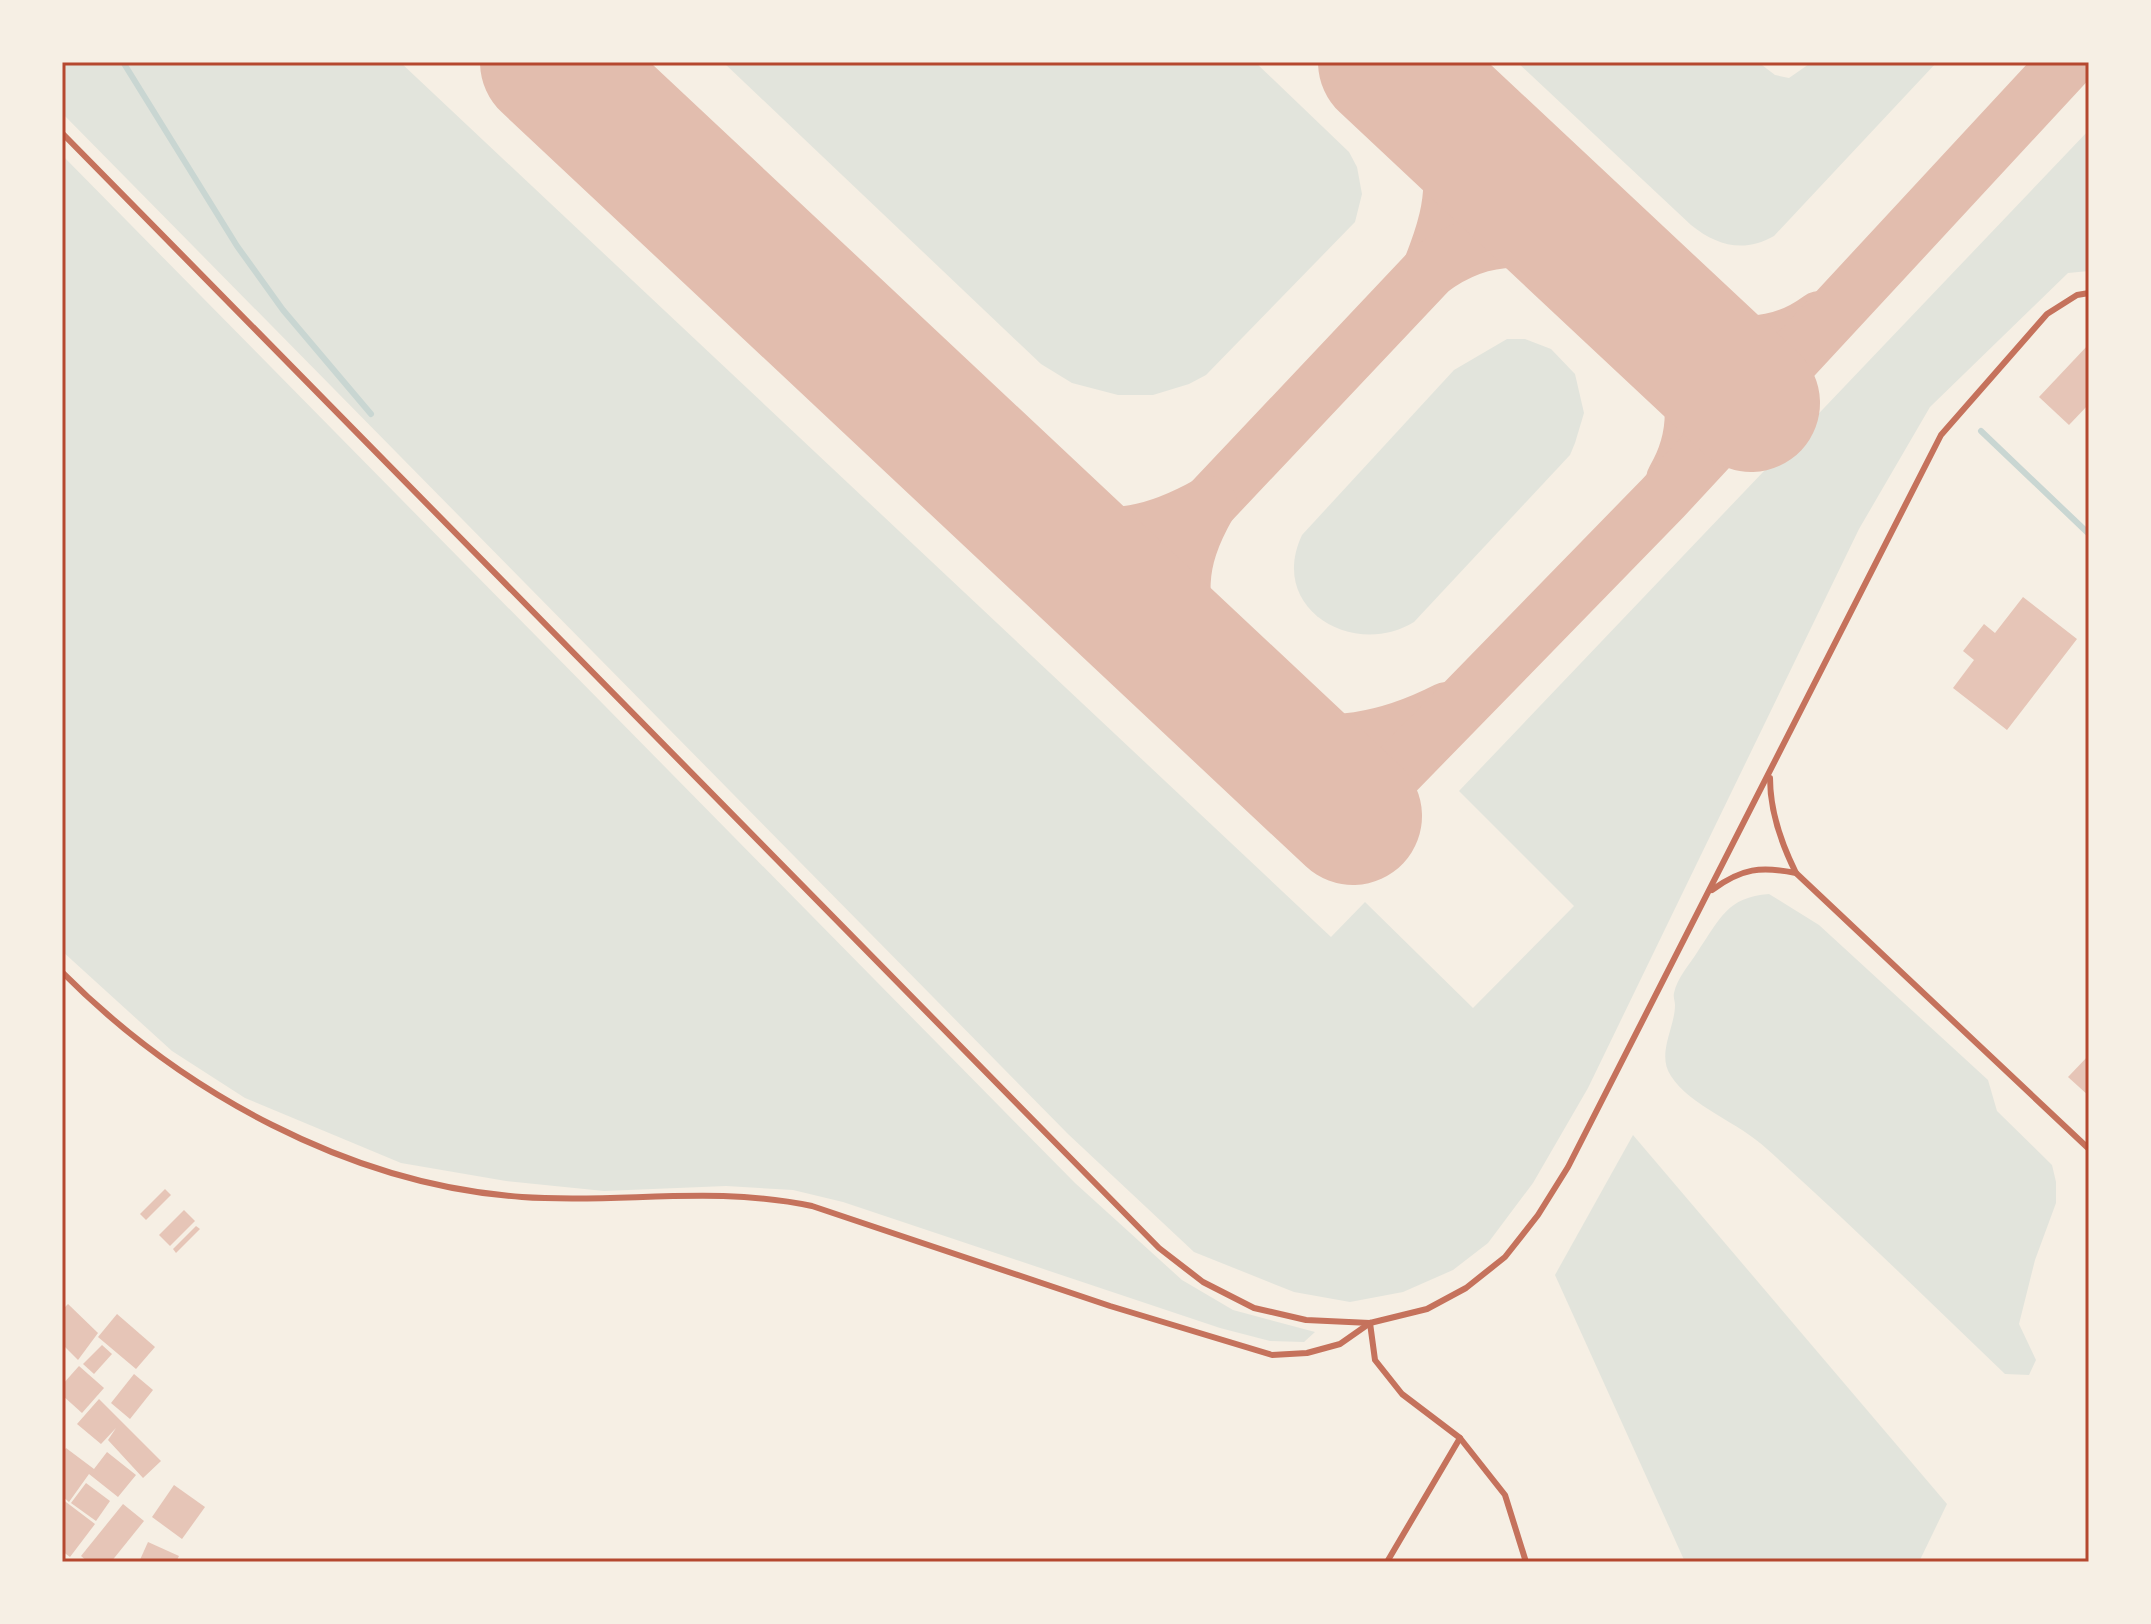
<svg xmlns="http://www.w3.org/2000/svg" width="2151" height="1624" font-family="Helvetica,sans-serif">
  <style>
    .green { fill: #e2e4dc }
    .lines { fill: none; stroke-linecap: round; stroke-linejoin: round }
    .stream { stroke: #c9d6d2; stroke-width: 6 }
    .taxiway { stroke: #e2bdae; stroke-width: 56 }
    .runway { stroke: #e2bdae; stroke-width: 138 }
    .building { fill: #e6c5b7 }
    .service { stroke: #c5725c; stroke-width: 6 }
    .neatline { fill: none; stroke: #b5482f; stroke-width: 3 }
  </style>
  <rect width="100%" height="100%" fill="#f6efe4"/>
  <g class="green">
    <path d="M62,62H400L1331,937L1365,902L1473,1008L1574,906L1459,791L2089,130V271L2068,273L1930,407L1859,529L1588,1088L1533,1183L1488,1243L1453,1270L1403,1292L1350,1302L1294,1292L1194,1252L1068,1134L62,113Z"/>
    <path d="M723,62H1255L1349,152L1357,167L1362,194L1355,222L1206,375L1189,384L1153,395H1118L1072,383L1041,364Z"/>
    <path d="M1517,62H1758L1775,75L1789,78L1812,62H1937L1774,236C1744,253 1717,246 1691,225Z"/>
    <path d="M62,155L1075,1183L1182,1280L1233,1310L1315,1332L1304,1342L1270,1341L1220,1328L843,1202L793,1190L726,1186L604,1191L506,1181L401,1163L245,1098L172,1051L62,951Z"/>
    <path d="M1507,339H1525L1551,349L1575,374L1584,413L1575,443L1570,455L1414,622C1354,659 1267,609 1302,535L1454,370Z"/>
    <path d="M1769,894L1819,925L1988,1080L1997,1111L2052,1165L2056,1182V1203L2035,1260L2019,1324L2036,1360L2029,1375L2005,1374C1926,1298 1848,1222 1767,1149C1740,1123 1690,1106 1671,1076C1656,1054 1675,1028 1675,1005C1675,1001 1673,997 1674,993C1677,978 1690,964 1698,951C1720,919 1727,897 1769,894Z"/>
    <path d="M1633,1135L1947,1504L1919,1562H1685L1555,1275Z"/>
  </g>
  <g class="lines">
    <g class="stream">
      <path d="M123,62L237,246L283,310L371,414"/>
      <path d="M1981,431L2089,534"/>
    </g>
    <g class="taxiway">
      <path d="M1415,88C1461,155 1460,196 1430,270"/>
      <path d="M1647,308C1706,340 1760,363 1820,319"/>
      <path d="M1647,308C1692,355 1709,421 1674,480"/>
      <path d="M1209,504L1430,270C1484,229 1542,232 1600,265"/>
      <path d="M1053,534C1121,537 1148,538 1209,504C1172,569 1180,598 1196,669"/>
      <path d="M1265,733C1329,752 1388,740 1447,710"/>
      <path d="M1353,816L1663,498L2067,62"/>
    </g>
    <g class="runway">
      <path d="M549,62L1353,816"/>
      <path d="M1387,62L1751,403"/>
    </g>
  </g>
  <g class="building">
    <path d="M2089,344V404L2069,425L2039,397Z"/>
    <path d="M2023,597L2077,639L2007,730L1953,688L1974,660L1963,651L1984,624L1995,633Z"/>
    <path d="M2089,1055V1096L2068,1077Z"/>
    <path d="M165,1189L171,1195L146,1220L140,1214Z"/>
    <path d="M184,1210L195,1221L170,1246L159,1235Z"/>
    <path d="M196,1226L200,1229L176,1253L173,1249Z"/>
    <path d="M68,1304L98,1333L78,1360L62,1344V1310Z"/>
    <path d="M117,1314L155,1347L136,1369L98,1337Z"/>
    <path d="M102,1345L112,1354L94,1374L83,1364Z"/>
    <path d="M79,1366L104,1388L82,1413L62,1395V1385Z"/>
    <path d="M134,1374L153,1390L130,1419L111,1403Z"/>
    <path d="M99,1399L161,1461L143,1478L108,1440L116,1428L101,1444L77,1424Z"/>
    <path d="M66,1448L94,1469L107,1452L136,1475L118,1497L89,1474L69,1502L62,1496V1454Z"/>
    <path d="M86,1483L110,1501L96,1521L71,1503Z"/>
    <path d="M174,1485L205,1507L182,1539L152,1517Z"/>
    <path d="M62,1499L95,1524L70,1557L62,1551Z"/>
    <path d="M123,1504L144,1521L111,1562H88L81,1556Z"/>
    <path d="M148,1542L179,1556L176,1562H139Z"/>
  </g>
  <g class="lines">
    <g class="service">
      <path d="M62,133L1159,1248L1203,1282L1254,1308L1306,1320L1370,1323L1427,1309L1466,1288L1505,1257L1538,1215L1568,1167L1941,435L2047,314L2077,295L2089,293"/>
      <path d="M1770,778C1770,812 1781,843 1796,873"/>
      <path d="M1712,890C1742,868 1761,866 1796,873L2089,1149"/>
      <path d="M62,972C181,1092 350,1185 522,1197C621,1204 712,1185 812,1206L1110,1306L1272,1355L1307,1353L1340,1344L1370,1323"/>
      <path d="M1370,1323L1375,1360L1402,1394L1460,1438L1505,1495L1526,1562"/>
      <path d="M1387,1562L1460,1438"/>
    </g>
  </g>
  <rect width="2151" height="1624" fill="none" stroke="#f6efe4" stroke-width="128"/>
  <rect x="64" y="64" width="2023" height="1496" class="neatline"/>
</svg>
